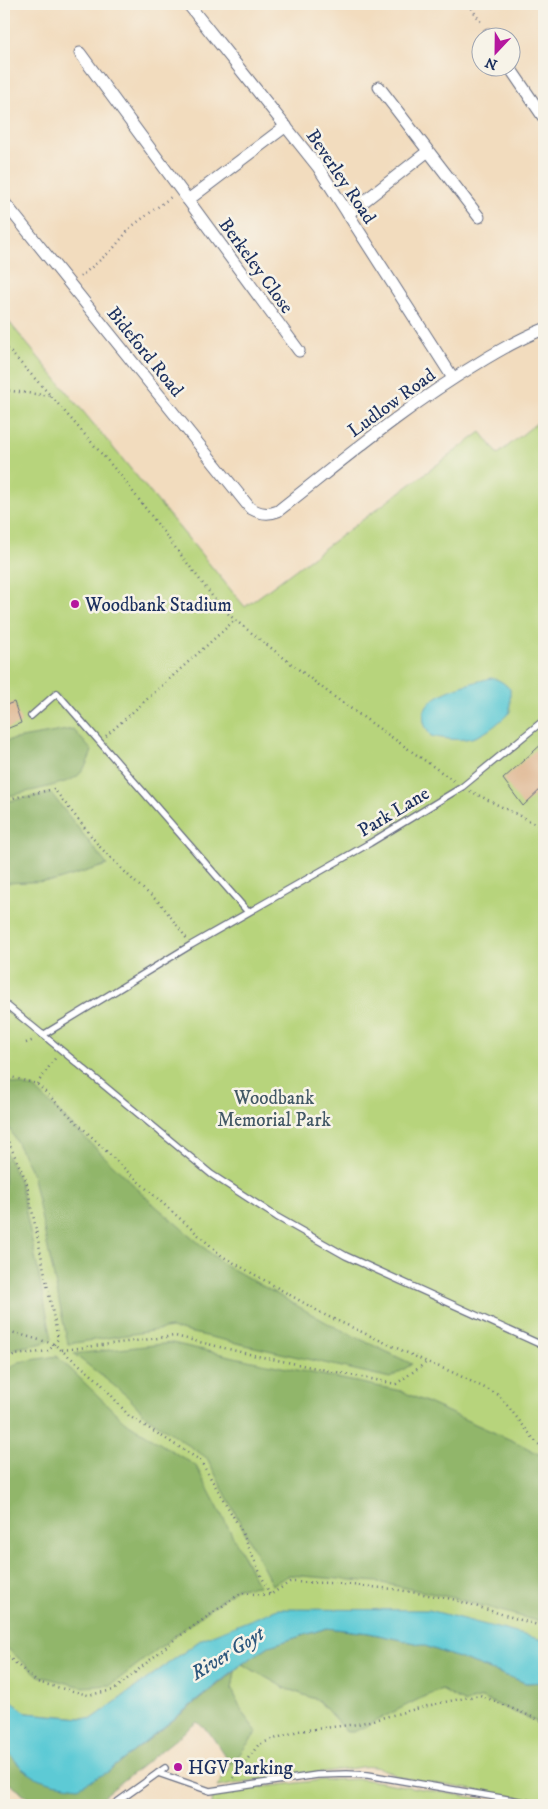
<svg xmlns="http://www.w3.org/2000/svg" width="548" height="1809" font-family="'IM FELL DW Pica',serif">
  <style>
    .green { fill: #b7d47b; stroke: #69826c }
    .forest { fill: #91b66b; stroke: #567264 }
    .water { fill: #5dcad5; stroke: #3c7c9a }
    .building { fill: #dfb793 }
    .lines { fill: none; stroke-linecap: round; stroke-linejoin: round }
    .lane-casing { stroke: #666c80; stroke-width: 8 }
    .street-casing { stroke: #666c80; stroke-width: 13 }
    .path { stroke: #666c80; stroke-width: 2.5; stroke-dasharray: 1 4; stroke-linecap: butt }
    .lane { stroke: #fff; stroke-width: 5.5 }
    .street { stroke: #fff; stroke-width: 11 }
    .poi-dot { fill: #b5179e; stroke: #f7f3e8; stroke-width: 2 }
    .labels { text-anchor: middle; stroke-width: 5; stroke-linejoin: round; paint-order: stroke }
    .street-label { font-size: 19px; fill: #1b2f5e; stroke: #f7f3e8 }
    .poi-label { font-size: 19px; fill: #1b2f5e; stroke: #f7f3e8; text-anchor: start }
    .park-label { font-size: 19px; fill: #425865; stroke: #f7f3e8 }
    .water-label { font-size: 20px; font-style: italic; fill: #2c567c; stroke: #f7f3e8 }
  </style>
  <rect width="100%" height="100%" fill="#f7f3e8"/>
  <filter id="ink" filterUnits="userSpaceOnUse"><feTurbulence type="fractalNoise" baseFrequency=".02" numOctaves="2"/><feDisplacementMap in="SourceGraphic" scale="10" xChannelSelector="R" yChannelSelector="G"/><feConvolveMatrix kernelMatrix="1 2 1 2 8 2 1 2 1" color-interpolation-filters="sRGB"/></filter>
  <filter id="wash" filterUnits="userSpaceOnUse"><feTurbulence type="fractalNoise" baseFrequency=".0096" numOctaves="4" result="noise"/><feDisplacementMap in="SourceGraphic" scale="20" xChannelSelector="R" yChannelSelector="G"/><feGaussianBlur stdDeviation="1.12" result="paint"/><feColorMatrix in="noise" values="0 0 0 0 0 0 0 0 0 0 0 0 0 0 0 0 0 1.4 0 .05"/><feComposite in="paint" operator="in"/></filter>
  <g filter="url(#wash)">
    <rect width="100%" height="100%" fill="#f2dcbe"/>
    <g class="green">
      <path d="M4,316L245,607L481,432L498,454L538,422L544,419V1641L539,1639H202L92,1719L27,1713L4,1696Z"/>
      <path d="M242,1664L285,1688L318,1700L347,1732L423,1697L442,1690L465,1703L482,1698L537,1721L544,1725V1802L398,1777C385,1768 370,1764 355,1768L256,1780L217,1787L235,1759L257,1732L243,1714L232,1689L235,1671Z"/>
      <path d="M362,1779L519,1805H212L213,1793L322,1780Z"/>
    </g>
    <g class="forest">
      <path d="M73,729L92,751C89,759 84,772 76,777C64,785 20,793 4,797V741Z"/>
      <path d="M51,793L107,865L55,881L4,883V802Z"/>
      <path d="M4,1081L34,1088L151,1202L222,1263L331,1325L412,1364L390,1378L171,1328L68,1344L32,1173L4,1117Z"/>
      <path d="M4,1149L20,1183L52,1339C37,1348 19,1344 4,1353Z"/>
      <path d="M172,1343L252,1361L401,1391L520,1444L544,1457V1623L454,1598L377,1582L289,1575L272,1585L207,1458L146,1416L127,1396L74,1354Z"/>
      <path d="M57,1356L124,1421L196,1466L259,1586L237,1588L111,1685L83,1687L39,1676L8,1649L4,1647V1372L19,1362Z"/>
      <path d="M327,1628L369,1633L420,1644L526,1683L544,1682V1725L482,1698L465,1703L442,1690L423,1697L354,1732H347L318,1700L285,1688L242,1664L269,1646Z"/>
      <path d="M235,1671L232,1689L243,1714L257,1732L231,1765L209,1732L197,1722L94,1804L63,1805L28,1797L4,1780V1748L23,1769L108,1772Z"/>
    </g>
    <g class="water">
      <path d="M491,678C499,679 504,683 510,689V712C482,739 469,744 431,736C402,697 465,685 491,678Z"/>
      <path d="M278,1609L429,1610L539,1639L544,1641V1682L526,1683L420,1644L369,1633L327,1628L269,1646L242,1664L108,1772L78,1787L53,1783L35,1777L23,1769L4,1748V1696L27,1713L92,1719L202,1639Z"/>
    </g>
    <g id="blocks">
      <g class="building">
        <path d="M14,702L21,723L4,730V706Z"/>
        <path d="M544,742V786L523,806L503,779Z"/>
      </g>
    </g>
  </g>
  <g filter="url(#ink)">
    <use href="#blocks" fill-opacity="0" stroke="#666c80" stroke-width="1"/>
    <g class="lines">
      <defs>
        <g id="lane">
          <path d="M31,716L57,693L248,912"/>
          <path d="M544,720L462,787L370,843L191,945L43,1035L211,1174L277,1217L346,1256L544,1346"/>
          <path d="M4,1003L43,1035"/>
          <path d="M158,1773L210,1791L317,1775L347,1774L368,1775L542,1805"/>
          <path d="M113,1805L165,1768"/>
        </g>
        <g id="street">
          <path d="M188,4L318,167L453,378"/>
          <path d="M488,34L490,38"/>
          <path d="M80,53L299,351"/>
          <path d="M510,68L544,118"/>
          <path d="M379,87L479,217"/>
          <path d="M188,200L286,126"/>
          <path d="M4,202L250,508C260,514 268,515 278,511C343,460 406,406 477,364C498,351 521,338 544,329"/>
          <path d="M348,214L427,152"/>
        </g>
      </defs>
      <use href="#lane" class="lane-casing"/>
      <use href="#street" class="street-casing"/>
      <g class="path">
        <path d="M469,4L482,24"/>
        <path d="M80,277L112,250L131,227L171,197"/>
        <path d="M4,345L51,396L121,476L219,605L235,620L333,696L454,781"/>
        <path d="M4,390L51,396"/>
        <path d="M106,736L235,620"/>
        <path d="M470,791L544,828"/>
        <path d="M4,800L54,789L99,846L135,882L161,904L187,939"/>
        <path d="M26,1043L34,1040"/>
        <path d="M4,1075L37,1084L131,1175L222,1256L325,1315L427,1362L452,1372L499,1395L537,1443L544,1448"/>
        <path d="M37,1084L56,1057"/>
        <path d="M4,1133L26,1180L58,1339L49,1351L15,1355L4,1362"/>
        <path d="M4,1330L54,1344L99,1381L129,1416L200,1460L240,1528L270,1595"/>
        <path d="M62,1350L175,1336L257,1356L396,1384L427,1362"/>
        <path d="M4,1653L37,1682L88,1695L114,1690L174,1640L241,1593L270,1595L290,1582L331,1583L393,1589L452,1599L544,1627"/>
        <path d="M233,1778L259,1744L298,1731L358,1724L435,1704L480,1695L544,1722"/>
        <path d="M215,1805L219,1799"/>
      </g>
      <use href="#lane" class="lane"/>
      <use href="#street" class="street"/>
    </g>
  </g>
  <g class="poi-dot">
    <circle cx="75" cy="604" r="5"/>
    <circle cx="178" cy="1767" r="5"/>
  </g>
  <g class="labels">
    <g class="street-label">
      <text transform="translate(342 176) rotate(56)" y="7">Beverley Road</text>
      <text transform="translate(257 265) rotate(54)" y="7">Berkeley Close</text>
      <text transform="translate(146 351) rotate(51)" y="7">Bideford Road</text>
      <text transform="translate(391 402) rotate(-36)" y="7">Ludlow Road</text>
      <text transform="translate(393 811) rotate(-31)" y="7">Park Lane</text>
    </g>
    <g class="poi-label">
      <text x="85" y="611">Woodbank Stadium</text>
      <text x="188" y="1774">HGV Parking</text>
    </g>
    <g class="park-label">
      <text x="274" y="1104">Woodbank<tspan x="274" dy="22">Memorial Park</tspan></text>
    </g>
    <g class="water-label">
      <text transform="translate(227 1653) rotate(-32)" y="7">River Goyt</text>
    </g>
  </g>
  <rect width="548" height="1809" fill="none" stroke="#f7f3e8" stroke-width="20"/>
  <g transform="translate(496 52) rotate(202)"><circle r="24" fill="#f7f3e8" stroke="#9fa5b1"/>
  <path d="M0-4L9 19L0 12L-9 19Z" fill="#b5179e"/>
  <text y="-8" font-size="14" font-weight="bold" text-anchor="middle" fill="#1b2f5e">N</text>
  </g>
</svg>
